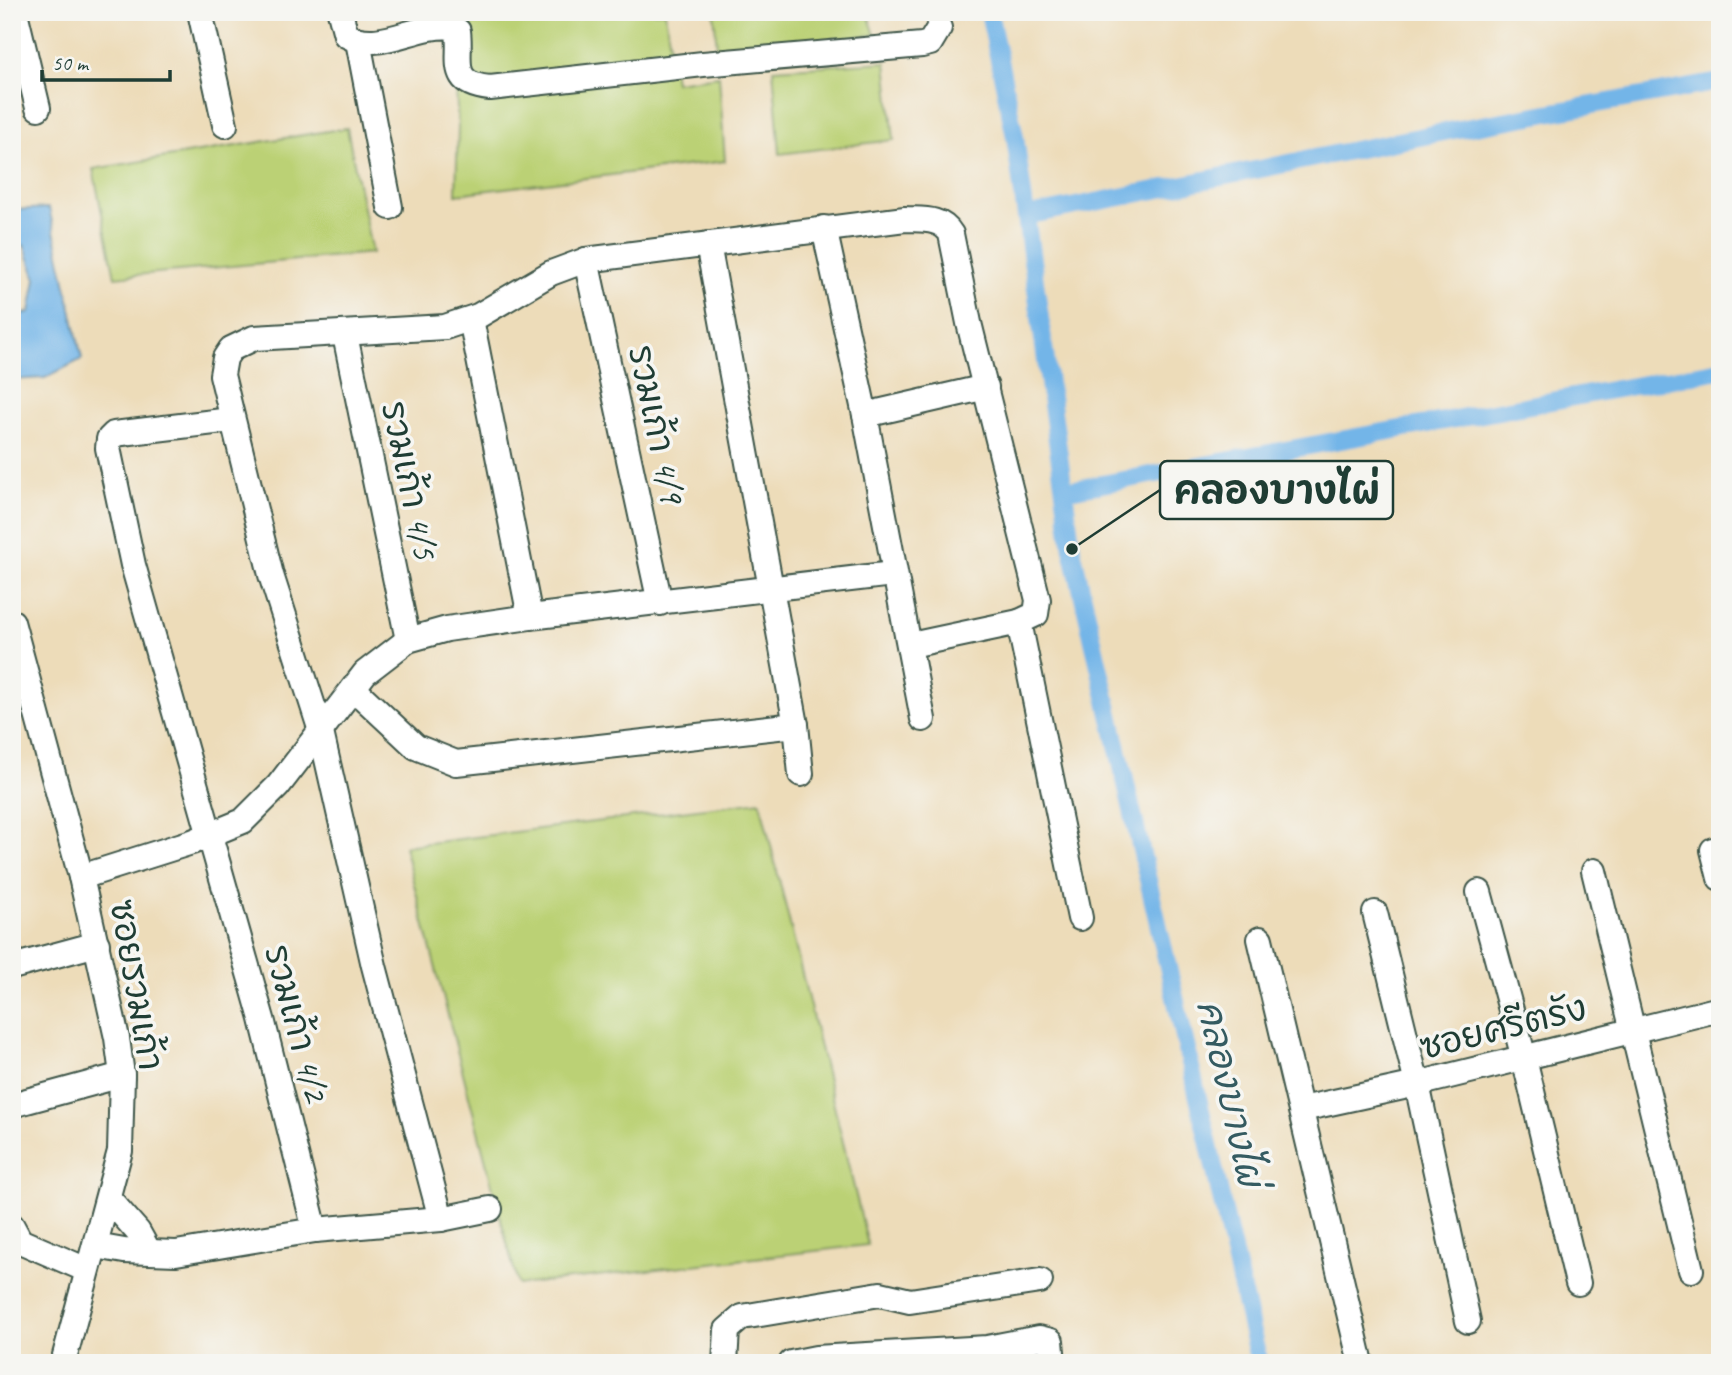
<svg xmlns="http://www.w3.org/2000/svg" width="1732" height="1375" font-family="Caveat,'Playpen Sans Thai',sans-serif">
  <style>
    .green { fill: #bbd175; stroke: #6d8754; stroke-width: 2 }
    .water { fill: #73b5e8; stroke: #49798e; stroke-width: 2 }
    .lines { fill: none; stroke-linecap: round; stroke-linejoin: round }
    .canal { stroke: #73b5e8; stroke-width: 18 }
    .minor-casing { stroke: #3e5548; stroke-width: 28 }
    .path { stroke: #3e5548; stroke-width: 3.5; stroke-dasharray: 5 5; stroke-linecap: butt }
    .minor { stroke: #fff; stroke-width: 24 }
    .labels { text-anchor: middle; stroke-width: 7; stroke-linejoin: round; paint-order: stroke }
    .street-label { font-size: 35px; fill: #1f3d34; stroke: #f6f6f2 }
    .water-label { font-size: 37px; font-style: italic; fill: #345b61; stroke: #f6f6f2 }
    .leader { fill: none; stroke: #1f3d34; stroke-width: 2.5 }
    .callout-dot { fill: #1f3d34; stroke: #f6f6f2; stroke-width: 2.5 }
    .callout { fill: #f6f6f2; stroke: #1f3d34; stroke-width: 2.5 }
    .callout-label { font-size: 37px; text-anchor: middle; font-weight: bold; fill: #1f3d34 }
  </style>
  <rect width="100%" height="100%" fill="#f6f6f2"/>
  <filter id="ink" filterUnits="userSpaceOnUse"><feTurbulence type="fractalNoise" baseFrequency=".0143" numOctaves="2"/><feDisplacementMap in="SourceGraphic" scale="14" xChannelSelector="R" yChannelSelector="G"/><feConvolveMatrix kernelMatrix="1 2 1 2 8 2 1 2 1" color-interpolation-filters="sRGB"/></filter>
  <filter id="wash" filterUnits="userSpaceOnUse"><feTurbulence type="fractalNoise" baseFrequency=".00686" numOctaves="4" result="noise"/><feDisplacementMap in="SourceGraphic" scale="28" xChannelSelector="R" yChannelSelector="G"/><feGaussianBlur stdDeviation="1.57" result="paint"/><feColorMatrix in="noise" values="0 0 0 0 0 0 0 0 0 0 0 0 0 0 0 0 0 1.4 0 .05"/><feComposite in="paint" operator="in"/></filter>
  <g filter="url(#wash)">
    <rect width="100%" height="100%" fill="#eddcb9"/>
    <g class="green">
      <path d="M452,12H665L675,82L719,76L725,161L456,194L458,127Z"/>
      <path d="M714,12H878L868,14L875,35L717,49Z"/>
      <path d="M886,62L894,140L780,154L773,69Z"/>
      <path d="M347,128L372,253L115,277L93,169Z"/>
      <path d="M760,801L868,1245L518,1285L404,846Z"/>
    </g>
    <path class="water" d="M49,208L82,359L45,378L12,380V318L30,312L36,279L24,245L12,249V210Z"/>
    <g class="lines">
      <g class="canal">
        <path d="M989,12L1015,137L1072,549L1259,1363"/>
        <path d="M1026,216L1459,129L1720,82"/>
        <path d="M1064,491L1720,370"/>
      </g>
    </g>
  </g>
  <g filter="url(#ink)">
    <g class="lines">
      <defs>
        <g id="minor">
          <path d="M15,12L38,108"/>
          <path d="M200,12L225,125"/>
          <path d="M340,12L346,35C380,54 417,22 453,27L458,31C462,60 447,84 490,88L703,64L922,45L930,43L939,28"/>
          <path d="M358,41L390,207"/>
          <path d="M824,228L865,415L923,719"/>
          <path d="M708,244L796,725L801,774"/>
          <path d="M586,260L660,603"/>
          <path d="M471,319L530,617"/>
          <path d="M345,335L408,640"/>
          <path d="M865,415L986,387"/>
          <path d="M231,420L114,434L109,439L108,448L133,565L262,1019L315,1230"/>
          <path d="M12,622L81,877L117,1038L122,1075L120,1151L63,1363"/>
          <path d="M911,645L1019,622L1080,918"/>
          <path d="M354,689L416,747L456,763L796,725"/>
          <path d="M1713,850L1720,878"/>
          <path d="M1594,871L1691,1270"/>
          <path d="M81,877L192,842L243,821L278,786L365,673L408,640L447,629L530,617L893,574"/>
          <path d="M1479,892L1524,1058L1578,1283"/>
          <path d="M1375,913L1417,1084L1468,1321"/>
          <path d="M1260,939L1361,1363"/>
          <path d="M12,967L97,944"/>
          <path d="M12,1105L122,1075"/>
          <path d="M1302,1109L1417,1084L1720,1009"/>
          <path d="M109,1199L138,1232L148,1250"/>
          <path d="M441,1219L374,966L320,728L271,575L222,375L225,358L231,349L254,338L445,327L478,316L551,273L586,260L905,219C922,220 941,217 951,234L969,323L1038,600L1036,614L1019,622"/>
          <path d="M12,1226L20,1241L87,1270"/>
          <path d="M96,1246L124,1251L176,1253L315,1230L441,1219L490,1209"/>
          <path d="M725,1363L727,1330L742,1317L880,1294L910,1301L1040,1281"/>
          <path d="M791,1363L816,1358L987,1348L1039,1338L1051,1341L1053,1363"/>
        </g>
      </defs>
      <use href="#minor" class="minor-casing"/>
      <path class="path" d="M1712,62L1720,61"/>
      <use href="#minor" class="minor"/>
    </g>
  </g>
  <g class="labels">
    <g class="street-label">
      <text transform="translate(657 424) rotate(78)" y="12">รวมเก้า 4/9</text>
      <text transform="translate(410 480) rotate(78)" y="12">รวมเก้า 4/5</text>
      <text transform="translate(137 985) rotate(80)" y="12">ซอยรวมเก้า</text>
      <text transform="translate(297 1023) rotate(75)" y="12">รวมเก้า 4/2</text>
      <text transform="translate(1503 1027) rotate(-14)" y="12">ซอยศรีตรัง</text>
    </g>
    <g class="water-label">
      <text transform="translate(1231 1093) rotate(77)" y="13">คลองบางไผ่</text>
    </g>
  </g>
  <path class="leader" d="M1072 549L1160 490"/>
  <circle class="callout-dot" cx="1072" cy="549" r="7"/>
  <rect class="callout" x="1160" y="461" width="233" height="58" rx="7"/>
  <g class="callout-label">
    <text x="1277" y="503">คลองบางไผ่</text>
  </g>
  <rect width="1732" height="1375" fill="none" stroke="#f6f6f2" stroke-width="42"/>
  <path d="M42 70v10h128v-10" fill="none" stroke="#1f3d34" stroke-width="3.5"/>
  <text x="52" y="70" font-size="21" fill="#1f3d34" stroke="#f6f6f2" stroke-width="5" paint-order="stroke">50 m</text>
</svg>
